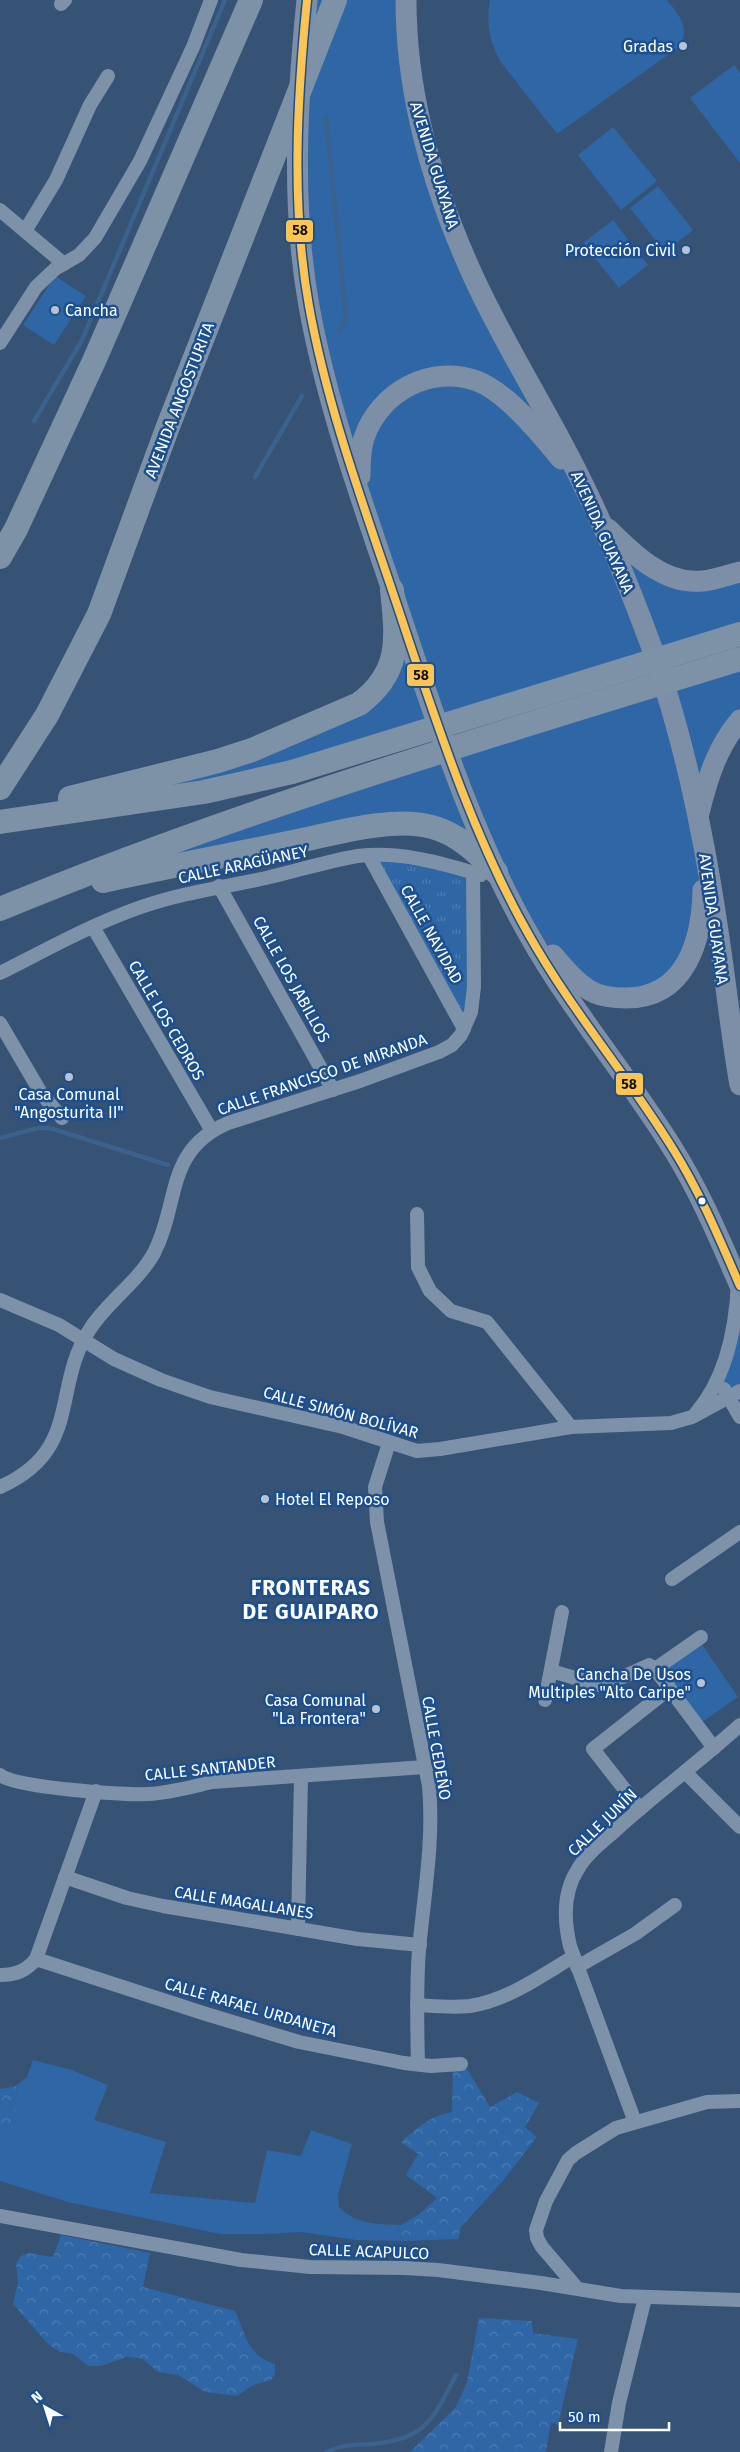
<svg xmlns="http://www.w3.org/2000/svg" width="740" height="2452" font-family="'Fira Sans',sans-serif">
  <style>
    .grass { fill: #2f66a5 }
    .forest { fill: url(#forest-crowns) }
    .park { fill: url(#park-tufts) }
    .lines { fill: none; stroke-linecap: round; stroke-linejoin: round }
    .stream { stroke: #3b618d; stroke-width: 4.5 }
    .minor { stroke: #7d92a8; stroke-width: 14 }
    .primary { stroke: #7d8ea7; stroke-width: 21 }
    .motorway { stroke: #7e92a7; stroke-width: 24 }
    .bus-1-casing { stroke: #1b4f8f; stroke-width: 11 }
    .bus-1 { stroke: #fcc553; stroke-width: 8 }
    .poi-dot { fill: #b9c2ce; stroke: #1b4f8f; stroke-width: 2 }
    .bus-dot { fill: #fff; stroke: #1b4f8f; stroke-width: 2 }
    .labels { text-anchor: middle; stroke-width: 5; stroke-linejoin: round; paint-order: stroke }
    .poi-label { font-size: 16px; fill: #fff; stroke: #1b4f8f; text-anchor: end }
    .street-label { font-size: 16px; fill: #fff; stroke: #1b4f8f }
    .district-label { font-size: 21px; font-weight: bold; letter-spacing: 1px; fill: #fff; stroke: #1b4f8f }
    .line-badge { stroke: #1b4f8f; stroke-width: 2 }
    .pale-badge-label { font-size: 14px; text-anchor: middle; font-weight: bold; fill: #111 }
  </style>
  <defs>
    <pattern id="forest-crowns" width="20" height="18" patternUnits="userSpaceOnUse" patternTransform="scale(1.25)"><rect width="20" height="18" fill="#2f66a5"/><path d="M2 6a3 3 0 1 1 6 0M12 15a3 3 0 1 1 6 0" fill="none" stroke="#4e7db2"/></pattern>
    <pattern id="park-tufts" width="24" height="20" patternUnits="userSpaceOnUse" patternTransform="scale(1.25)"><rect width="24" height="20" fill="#2f66a5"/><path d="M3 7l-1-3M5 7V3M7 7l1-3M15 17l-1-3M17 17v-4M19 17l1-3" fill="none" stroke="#4e7db2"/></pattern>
  </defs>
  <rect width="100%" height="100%" fill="#365274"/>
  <g class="grass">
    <path d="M307,0H406L441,196L602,523L671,575L740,572V634L338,760L0,817L54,801L138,782L344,705L379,670L393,623L309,305Z"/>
    <path d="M490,0H667C680,16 693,31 676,49L557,134L500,61C489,41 486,22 490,0Z"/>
    <path d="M734,65L740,73V163L690,98Z"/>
    <path d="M613,127L657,181L621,210L578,155Z"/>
    <path d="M658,186L693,230L665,252L630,208Z"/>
    <path d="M613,220L648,265L619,288L583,243Z"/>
    <path d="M55,276L86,296L54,345L23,325Z"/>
    <path d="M740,659V720L709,775L702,893L682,970L616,998L562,965L503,887L433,827L73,879Z"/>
    <path d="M740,1286V1391L699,1408L714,1381Z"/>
    <path d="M701,1643L738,1697L701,1723L664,1669Z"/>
    <path d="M33,2060L72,2070L108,2085L94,2120L166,2142L150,2193L255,2203L267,2150L301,2156L311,2130L352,2144L338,2195L339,2207C357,2225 377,2224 401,2225L397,2230L398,2234L404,2241L356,2240L301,2232L264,2234H220L68,2202L0,2181V2133L17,2094L16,2086L27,2077Z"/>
  </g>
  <g class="forest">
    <path d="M453,2067L467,2069L490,2107L517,2092L539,2103L525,2127L537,2137L502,2182L461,2227L458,2239L404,2241L398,2234L397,2230L401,2225L418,2215L437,2198L406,2175L418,2154L401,2142C416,2128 432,2115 452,2112Z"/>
    <path d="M16,2086C19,2103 15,2123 0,2133V2089Z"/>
    <path d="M61,2235L150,2253L143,2287L235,2311C247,2335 245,2354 275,2364V2374L271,2380L253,2385L237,2396L205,2392L178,2375L158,2372L143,2359L137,2358L127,2357L101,2366H88L73,2354L60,2352L48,2344L13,2304L18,2283L16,2263L21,2256L28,2253L53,2257Z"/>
    <path d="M479,2318L532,2321L533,2333L578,2339L558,2425L551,2422L546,2452H410L455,2408L461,2396L467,2382Z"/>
  </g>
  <path class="park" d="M369,856L473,872L467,1025Z"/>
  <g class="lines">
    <g class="stream">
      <path d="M326,117L346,318L339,332"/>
      <path d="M34,421L82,340L225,0"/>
      <path d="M255,477L302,396"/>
      <path d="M0,1138L38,1128H50L168,1165"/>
      <path d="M327,2452C343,2444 355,2445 372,2444C426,2439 432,2421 456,2375"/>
    </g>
    <g class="minor">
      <path d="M61,4L65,0"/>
      <path d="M0,210L64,264"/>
      <path d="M25,231L56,180L90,105L108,76"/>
      <path d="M0,343L36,287L55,269L79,255L95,238L140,161L193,47L211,0"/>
      <path d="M369,856L464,1029"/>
      <path d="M219,886L333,1090"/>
      <path d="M93,927L212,1131"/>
      <path d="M0,973C46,950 92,924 141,907C182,893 224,887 266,878C297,871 327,861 358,856C400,851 442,863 481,875"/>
      <path d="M0,1023L41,1093L62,1118"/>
      <path d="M417,1214L418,1267L430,1291L451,1311L487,1322L571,1427"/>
      <path d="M0,1300L59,1325L114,1359L161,1380L210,1397L343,1427L417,1451L440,1449L571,1427L671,1423L692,1417L740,1391"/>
      <path d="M724,1389L740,1417"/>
      <path d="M696,1413C727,1377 736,1328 738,1282"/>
      <path d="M389,1443L375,1487L377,1522L429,1786C434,1842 424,1894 419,1950C416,1988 417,2026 418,2064"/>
      <path d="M0,1487C83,1450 51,1388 90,1329C108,1301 138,1282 154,1253C180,1202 165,1150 228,1123L360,1081L439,1052L452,1045L461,1035L471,1012L474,987L473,872"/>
      <path d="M672,1579L740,1532"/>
      <path d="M655,1669L701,1637"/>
      <path d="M551,1671L603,1686L649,1665L655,1669L714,1748"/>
      <path d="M545,1700L562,1612"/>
      <path d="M685,1772L740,1827"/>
      <path d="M0,1775C17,1788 124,1795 148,1794C171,1793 191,1787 212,1782L425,1767"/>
      <path d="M640,1809L593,1749L669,1689"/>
      <path d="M65,1877L127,1898L163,1906L358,1939L420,1945"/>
      <path d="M298,1929L301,1776"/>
      <path d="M36,1959L206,2014L299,2042L404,2063L431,2066L461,2064"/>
      <path d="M577,1967L635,1934L675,1905"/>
      <path d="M0,1975C16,1975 26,1971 36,1959L96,1791"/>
      <path d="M417,2005C434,2006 452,2008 470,2006C507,2001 542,1975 573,1957"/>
      <path d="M635,2122L570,1946C564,1921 563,1892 578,1869C587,1853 604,1841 618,1828C657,1793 700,1761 740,1725"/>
      <path d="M0,2216L241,2260L310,2267L405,2268L438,2270L541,2283L621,2296L740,2300"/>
      <path d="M577,2288L542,2247L537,2238L536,2230L546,2201L568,2160L576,2153L616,2128L707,2102L740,2101"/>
      <path d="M611,2452L619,2403L645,2298"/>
    </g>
    <g class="primary">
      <path d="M307,0C297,100 291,206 309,306C329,417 371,525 406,632C441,736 475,840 529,935C571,1010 628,1076 673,1149C700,1192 720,1240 740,1286"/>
      <path d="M406,0C406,96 434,191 474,278C500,335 534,390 563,445C594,503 620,563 643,624C681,722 703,828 718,931C726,983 731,1034 740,1085"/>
      <path d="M360,476C360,464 360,450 364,438C379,392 431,364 477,381C506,392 541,434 561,459"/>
      <path d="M608,529C632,553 664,585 702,581C715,580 727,575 740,572"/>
      <path d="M699,813C707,780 717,747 740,720"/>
      <path d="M553,955C564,968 575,981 589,990C600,997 613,998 626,998C686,998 702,940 703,890"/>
    </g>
    <g class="motorway">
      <path d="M0,557L16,529L94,361L251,0"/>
      <path d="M0,788L47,715L99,614L167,429L335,0"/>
      <path d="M70,798L218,761L252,750L359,704C402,672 397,638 392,590"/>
      <path d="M0,822L204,792L292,772L740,634"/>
      <path d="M103,881C166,867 230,855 293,842C334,834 391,816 432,827C458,834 478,853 496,872"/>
      <path d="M0,909C241,809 491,736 740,659"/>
    </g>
    <defs>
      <path id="bus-1" d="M307,0C297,100 291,206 309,306C329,417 371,525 406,632C441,736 475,840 529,935C571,1010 628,1076 673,1149C700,1192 720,1240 740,1286"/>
    </defs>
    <use href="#bus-1" class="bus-1-casing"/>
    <use href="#bus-1" class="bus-1"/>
  </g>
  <g class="poi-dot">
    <circle cx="683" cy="46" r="5"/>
    <circle cx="686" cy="250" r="5"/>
    <circle cx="55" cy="310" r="5"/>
    <circle cx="69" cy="1077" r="5"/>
    <circle cx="265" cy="1499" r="5"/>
    <circle cx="701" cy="1683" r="5"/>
    <circle cx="376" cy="1709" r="5"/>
  </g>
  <circle class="bus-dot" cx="702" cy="1201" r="4.5"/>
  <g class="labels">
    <g class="poi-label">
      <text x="673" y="52">Gradas</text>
      <text x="676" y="256">Protección Civil</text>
      <text x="65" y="316" text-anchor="start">Cancha</text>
      <text x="69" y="1100" text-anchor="middle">Casa Comunal<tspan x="69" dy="18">"Angosturita II"</tspan></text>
      <text x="275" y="1505" text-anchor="start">Hotel El Reposo</text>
      <text x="691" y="1680">Cancha De Usos<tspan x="691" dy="18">Multiples "Alto Caripe"</tspan></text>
      <text x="366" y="1706">Casa Comunal<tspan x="366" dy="18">"La Frontera"</tspan></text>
    </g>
    <g class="street-label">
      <text transform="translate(435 165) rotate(73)" y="6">AVENIDA GUAYANA</text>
      <text transform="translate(179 400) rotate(-69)" y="6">AVENIDA ANGOSTURITA</text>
      <text transform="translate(603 532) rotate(66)" y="6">AVENIDA GUAYANA</text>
      <text transform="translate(243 864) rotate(-12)" y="6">CALLE ARAGÜANEY</text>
      <text transform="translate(714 919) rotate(82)" y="6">AVENIDA GUAYANA</text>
      <text transform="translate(432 934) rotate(61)" y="6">CALLE NAVIDAD</text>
      <text transform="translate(292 979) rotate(61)" y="6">CALLE LOS JABILLOS</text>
      <text transform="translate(167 1020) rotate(60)" y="6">CALLE LOS CEDROS</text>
      <text transform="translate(322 1074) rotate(-19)" y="6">CALLE FRANCISCO DE MIRANDA</text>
      <text transform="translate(341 1412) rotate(15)" y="6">CALLE SIMÓN BOLÍVAR</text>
      <text transform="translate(437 1748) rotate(80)" y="6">CALLE CEDEÑO</text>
      <text transform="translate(210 1768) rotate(-6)" y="6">CALLE SANTANDER</text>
      <text transform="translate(602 1822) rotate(-44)" y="6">CALLE JUNÍN</text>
      <text transform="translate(244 1902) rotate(9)" y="6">CALLE MAGALLANES</text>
      <text transform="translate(251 2007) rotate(16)" y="6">CALLE RAFAEL URDANETA</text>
      <text transform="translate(369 2251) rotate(2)" y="6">CALLE ACAPULCO</text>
    </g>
    <g class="district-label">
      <text x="311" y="1595">FRONTERAS<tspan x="311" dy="24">DE GUAIPARO</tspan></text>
    </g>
  </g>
  <g class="line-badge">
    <rect x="285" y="219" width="29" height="24" rx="5" fill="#fcc553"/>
    <rect x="406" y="663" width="29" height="24" rx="5" fill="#fcc553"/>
    <rect x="615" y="1072" width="29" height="24" rx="5" fill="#fcc553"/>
  </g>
  <g class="pale-badge-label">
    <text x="300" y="235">58</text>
    <text x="421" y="680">58</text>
    <text x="629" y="1089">58</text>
  </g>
  <g transform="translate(45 2407) rotate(321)" stroke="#1b4f8f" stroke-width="4" paint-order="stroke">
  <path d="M0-4L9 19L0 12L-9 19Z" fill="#ffffff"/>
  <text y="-8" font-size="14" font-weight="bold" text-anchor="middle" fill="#ffffff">N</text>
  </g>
  <path d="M560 2422v8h109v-8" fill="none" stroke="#ffffff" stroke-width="2.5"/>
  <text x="568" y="2422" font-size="15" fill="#ffffff" stroke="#1b4f8f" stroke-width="4" paint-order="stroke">50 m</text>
</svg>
